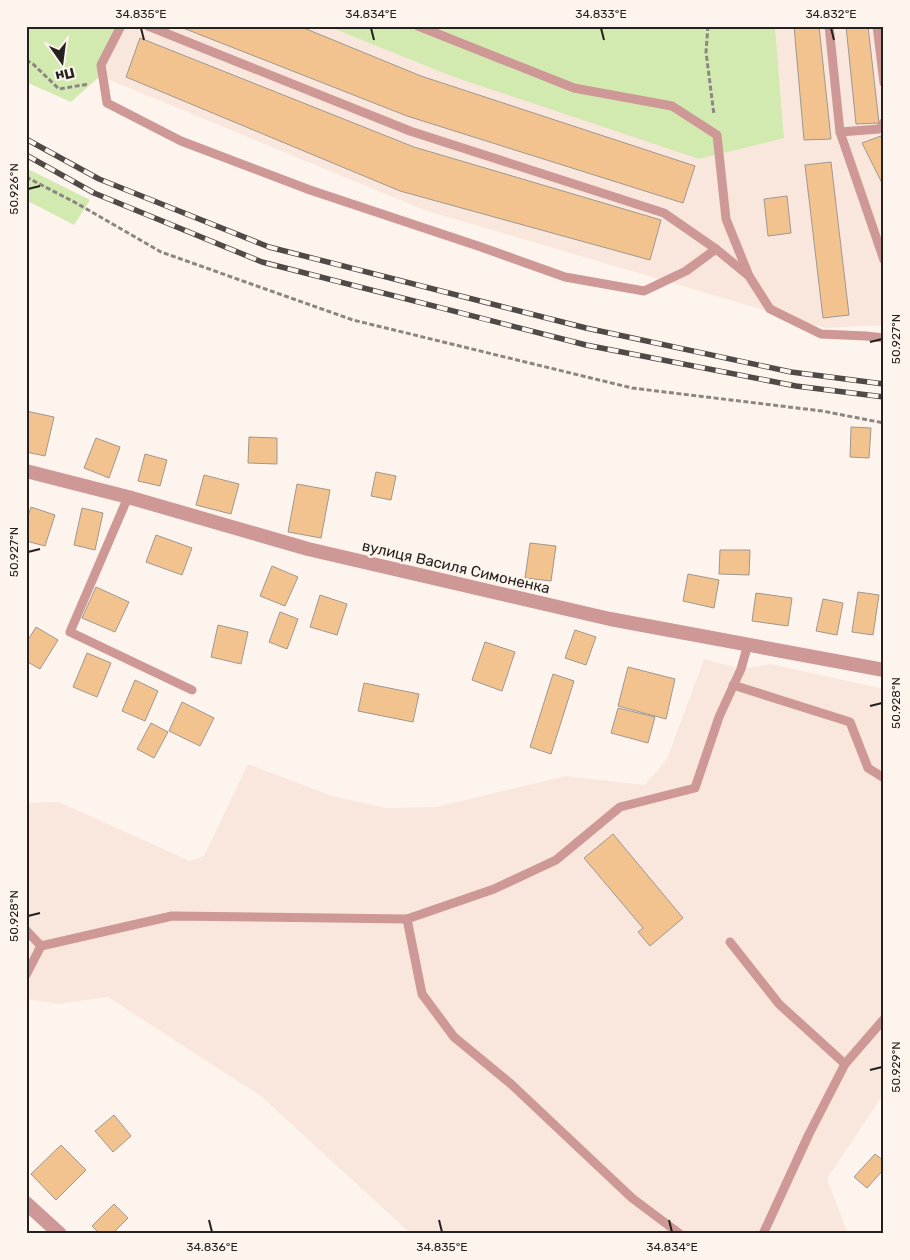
<svg xmlns="http://www.w3.org/2000/svg" width="910" height="1260" font-family="Rubik,sans-serif">
  <style>
    .built { fill: #f9e7dd }
    .green { fill: #d2e9b0 }
    .building { fill: #f2c38f; stroke: #9f9790 }
    .lines { fill: none; stroke-linecap: round; stroke-linejoin: round }
    .path { stroke: #8c8581; stroke-width: 3; stroke-dasharray: 5 2.5; stroke-linecap: butt }
    .service { stroke: #ce9896; stroke-width: 9 }
    .minor { stroke: #ce9896; stroke-width: 14 }
    .rail-casing { stroke: #4f4a47; stroke-width: 5.5 }
    .rail { stroke: #fef4ee; stroke-width: 4; stroke-dasharray: 11; stroke-linecap: butt }
    .ticks { fill: none; stroke: #25211f; stroke-width: 2 }
    .labels { text-anchor: middle; stroke-width: 5; stroke-linejoin: round; paint-order: stroke }
    .street-label { font-size: 15px; fill: #25211f; stroke: #fef4ee }
    .neatline { fill: none; stroke: #25211f; stroke-width: 2 }
    .ticks-label { font-size: 12px; text-anchor: middle; fill: #25211f }
  </style>
  <rect width="100%" height="100%" fill="#fef4ee"/>
  <g class="built">
    <path d="M125,26H327L451,76L784,138L775,26H884V325L825,328L424,210L100,76Z"/>
    <path d="M704,659L741,669L770,664L884,689V1093L827,1179L848,1234H411L262,1097L108,997L58,1004L26,999V803L59,802L190,861L204,856L248,764L332,796L386,808L436,807L566,776L645,785L667,759Z"/>
  </g>
  <g class="green">
    <path d="M26,26H125L100,76L71,102L26,82Z"/>
    <path d="M327,26H775L784,138L699,159L451,76Z"/>
    <path d="M26,168L90,200L74,225L26,200Z"/>
  </g>
  <g class="building">
    <path d="M178,26H299L421,76L695,166L683,203L407,116Z"/>
    <path d="M794,26H819L831,139L804,140Z"/>
    <path d="M846,26H868L879,123L856,124Z"/>
    <path d="M140,38L414,147L661,220L650,260L400,191L126,77Z"/>
    <path d="M881,136L884,141V187L862,143Z"/>
    <path d="M831,162L849,315L823,318L805,165Z"/>
    <path d="M787,196L791,233L768,236L764,199Z"/>
    <path d="M26,411L54,417L45,456L26,452Z"/>
    <path d="M851,427L871,428L869,458L850,457Z"/>
    <path d="M249,437L277,438V464L248,463Z"/>
    <path d="M96,438L120,447L109,478L84,468Z"/>
    <path d="M145,454L167,460L160,486L138,481Z"/>
    <path d="M376,472L396,476L391,500L371,496Z"/>
    <path d="M204,475L239,484L231,514L196,505Z"/>
    <path d="M297,484L330,490L321,538L288,532Z"/>
    <path d="M31,507L55,515L45,546L26,541V522Z"/>
    <path d="M82,508L103,513L95,550L74,545Z"/>
    <path d="M156,535L192,548L182,575L146,562Z"/>
    <path d="M530,543L556,546L551,581L525,578Z"/>
    <path d="M720,550H750L749,575L719,574Z"/>
    <path d="M272,566L298,577L285,606L260,596Z"/>
    <path d="M688,574L719,580L714,608L683,601Z"/>
    <path d="M96,587L129,602L115,632L82,618Z"/>
    <path d="M858,592L879,595L873,635L852,632Z"/>
    <path d="M756,593L792,598L788,626L752,621Z"/>
    <path d="M320,595L347,604L337,635L310,627Z"/>
    <path d="M823,599L843,603L837,635L816,631Z"/>
    <path d="M280,612L298,619L287,649L269,642Z"/>
    <path d="M218,625L248,632L241,664L211,657Z"/>
    <path d="M36,627L58,640L40,669L26,661V643Z"/>
    <path d="M575,630L596,637L586,665L565,658Z"/>
    <path d="M485,642L515,652L502,691L472,680Z"/>
    <path d="M87,653L111,663L97,697L73,687Z"/>
    <path d="M628,667L675,679L666,719L618,706Z"/>
    <path d="M553,674L574,681L551,754L530,747Z"/>
    <path d="M135,680L158,691L145,721L122,711Z"/>
    <path d="M364,683L419,694L413,722L358,711Z"/>
    <path d="M182,702L214,718L200,746L169,731Z"/>
    <path d="M618,708L655,717L648,743L611,733Z"/>
    <path d="M151,723L168,732L154,758L137,749Z"/>
    <path d="M613,834L683,918L650,946L638,932L643,928L584,858Z"/>
    <path d="M114,1115L131,1136L113,1152L95,1131Z"/>
    <path d="M61,1145L86,1170L56,1200L31,1174Z"/>
    <path d="M875,1154L884,1161V1169L867,1188L854,1177Z"/>
    <path d="M114,1204L128,1218L112,1234H100L92,1226Z"/>
  </g>
  <g class="lines">
    <g class="path">
      <path d="M708,26L706,52L714,115"/>
      <path d="M26,60L33,64L59,89L89,84"/>
      <path d="M26,177L78,204L161,252L353,320L632,388L822,411L884,423"/>
    </g>
    <g class="service">
      <path d="M121,26L101,65L107,103L181,141L310,190L481,247L565,277L644,291L686,271L716,249"/>
      <path d="M148,26L410,131L664,213L716,249L749,276"/>
      <path d="M418,26L574,88L672,106L717,135L726,219L749,276L770,309L821,334L866,336L884,338"/>
      <path d="M829,26L840,132L884,260"/>
      <path d="M877,26L884,83"/>
      <path d="M840,132L879,129L884,122"/>
      <path d="M128,497L70,632L192,690"/>
      <path d="M733,685L850,722L868,768L884,778"/>
      <path d="M407,919L422,994L454,1037L511,1084L632,1198L680,1234"/>
      <path d="M26,930L41,946"/>
      <path d="M730,942L779,1004L845,1064"/>
      <path d="M26,975L41,946L172,916L407,919L494,889L556,860L620,807L695,788L719,717L741,669L748,644"/>
      <path d="M763,1234L809,1134L845,1064L884,1019"/>
    </g>
    <g class="minor">
      <path d="M26,471L128,497L308,549L610,619L884,670"/>
      <path d="M26,1203L60,1234"/>
    </g>
    <defs>
      <g id="rail">
        <path d="M26,139L99,179L269,247L586,328L791,372L884,384"/>
        <path d="M26,155L94,193L262,262L586,345L796,386L884,397"/>
      </g>
    </defs>
    <use href="#rail" class="rail-casing"/>
    <use href="#rail" class="rail"/>
  </g>
  <path class="ticks" d="M141,28L144,40M371,28L374,40M601,28L604,40M831,28L834,40M28,189L40,186M870,342L882,339M28,552L40,549M870,706L882,703M28,916L40,913M870,1070L882,1067M209,1220L212,1232M439,1220L442,1232M669,1220L672,1232"/>
  <g class="labels">
    <g class="street-label">
      <text transform="translate(456 567) rotate(13)" y="5">вулиця Василя Симоненка</text>
    </g>
  </g>
  <rect width="910" height="1260" fill="none" stroke="#fef4ee" stroke-width="55"/>
  <g transform="translate(62 62) rotate(166)" stroke="#fef4ee" stroke-width="4" paint-order="stroke">
  <path d="M0-4L9 19L0 12L-9 19Z" fill="#25211f"/>
  <text y="-8" font-size="14" font-weight="bold" text-anchor="middle" fill="#25211f">Пн</text>
  </g>
  <rect x="28" y="28" width="854" height="1204" class="neatline"/>
  <g class="ticks-label">
    <text x="141" y="18">34.835°E</text>
    <text x="371" y="18">34.834°E</text>
    <text x="601" y="18">34.833°E</text>
    <text x="831" y="18">34.832°E</text>
    <text transform="translate(14 189) rotate(-90)" y="4">50.926°N</text>
    <text transform="translate(896 339) rotate(-90)" y="4">50.927°N</text>
    <text transform="translate(14 552) rotate(-90)" y="4">50.927°N</text>
    <text transform="translate(896 703) rotate(-90)" y="4">50.928°N</text>
    <text transform="translate(14 916) rotate(-90)" y="4">50.928°N</text>
    <text transform="translate(896 1067) rotate(-90)" y="4">50.929°N</text>
    <text x="212" y="1251">34.836°E</text>
    <text x="442" y="1251">34.835°E</text>
    <text x="672" y="1251">34.834°E</text>
  </g>
</svg>
